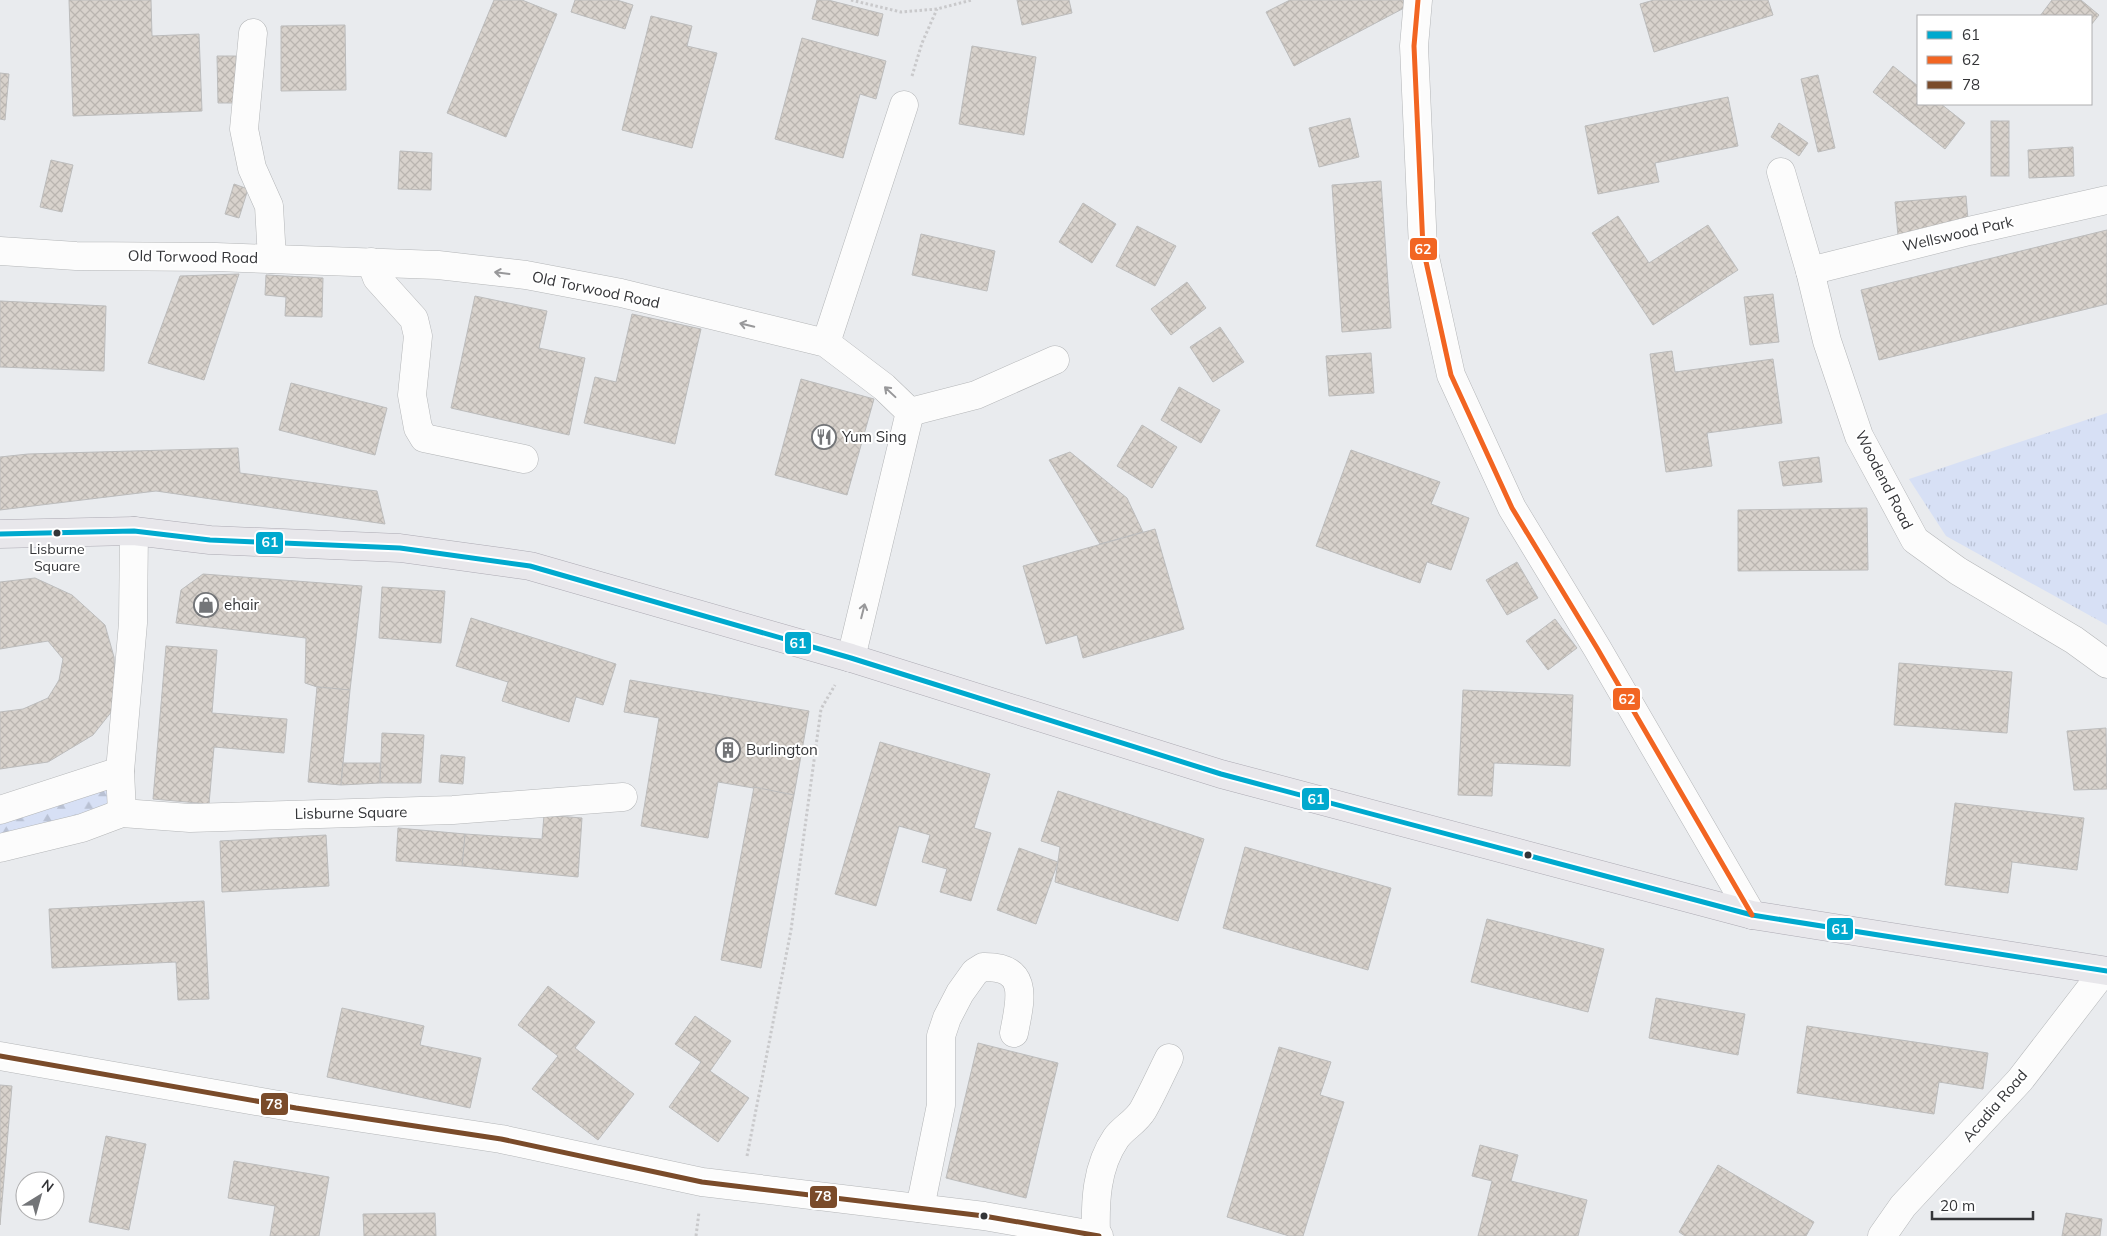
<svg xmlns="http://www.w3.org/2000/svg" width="2107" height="1236" font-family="Mulish,sans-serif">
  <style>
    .forest { fill: url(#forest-firs) }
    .park { fill: url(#park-tufts) }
    .building { fill: url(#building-cross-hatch); stroke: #bcbcbc }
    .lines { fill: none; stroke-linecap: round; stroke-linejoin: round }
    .minor-casing { stroke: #b4b6b8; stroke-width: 29 }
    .major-casing { stroke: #acaab3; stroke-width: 29 }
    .path { stroke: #c9c9cb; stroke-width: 3; stroke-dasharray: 2.5 2.5; stroke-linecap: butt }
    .minor { stroke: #fcfcfc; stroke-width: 28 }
    .major { stroke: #e8e7eb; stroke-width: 28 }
    .bus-1-casing { stroke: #fff; stroke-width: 9 }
    .bus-2-casing { stroke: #fff; stroke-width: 9 }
    .bus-3-casing { stroke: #fff; stroke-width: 9 }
    .bus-1 { stroke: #00a9ce; stroke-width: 5 }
    .bus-2 { stroke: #f26522; stroke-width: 5 }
    .bus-3 { stroke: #7a4b2a; stroke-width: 5 }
    .oneway { stroke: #98989a }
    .bus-dot { fill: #343538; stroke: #fff; stroke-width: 2 }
    .labels { text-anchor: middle; stroke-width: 4; stroke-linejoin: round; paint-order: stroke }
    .bus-label { font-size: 14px; fill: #343538; stroke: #fff }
    .street-label { font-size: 15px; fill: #343538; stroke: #fff }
    .poi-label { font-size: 15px; fill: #343538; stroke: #fff; text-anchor: start }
    .line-badge { stroke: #fff; stroke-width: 2 }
    .badge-label { font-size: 14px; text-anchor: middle; font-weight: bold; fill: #fff }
  </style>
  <defs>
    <pattern id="forest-firs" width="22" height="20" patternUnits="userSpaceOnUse" patternTransform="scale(1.25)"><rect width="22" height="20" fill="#d7e0f5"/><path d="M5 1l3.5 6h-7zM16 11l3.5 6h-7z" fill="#b9c1d3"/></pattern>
    <pattern id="park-tufts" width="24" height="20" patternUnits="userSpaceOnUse" patternTransform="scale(1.25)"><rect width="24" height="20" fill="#d7e0f5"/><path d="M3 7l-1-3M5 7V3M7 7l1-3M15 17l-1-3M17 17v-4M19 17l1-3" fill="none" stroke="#b9c1d3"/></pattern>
    <pattern id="building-cross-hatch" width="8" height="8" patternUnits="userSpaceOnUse" patternTransform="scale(1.25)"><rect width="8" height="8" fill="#d8d2cc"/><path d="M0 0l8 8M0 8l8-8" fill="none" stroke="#bab5b0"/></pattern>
  </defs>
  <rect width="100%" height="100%" fill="#e9ebee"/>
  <path class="forest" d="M120,771L122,813L0,848V810Z"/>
  <path class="park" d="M2107,413V625L1946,536L1909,479Z"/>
  <g class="building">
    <path d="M69,0H151L152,36L199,34L202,111L73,116Z"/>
    <path d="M494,0H522L557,14L506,137L447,113Z"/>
    <path d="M575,0H617L633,5L625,29L571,12Z"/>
    <path d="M817,0H828L883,14L878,36L812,19Z"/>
    <path d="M1017,0H1069L1072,13L1022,25Z"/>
    <path d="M1290,0H1403L1406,7L1294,66L1266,12Z"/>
    <path d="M1654,0H1768L1773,15L1654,52L1640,4Z"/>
    <path d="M2052,0H2081L2099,15L2091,25V16H2040Z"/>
    <path d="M651,16L692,26L687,46L717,53L692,148L622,130Z"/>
    <path d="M345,25L346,90L281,91V26Z"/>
    <path d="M802,38L886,61L876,99L860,94L843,158L775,139Z"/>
    <path d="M972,46L1036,57L1024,135L959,124Z"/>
    <path d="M217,56H236L237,103H218Z"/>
    <path d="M1893,66L1918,86V104H1941L1965,123L1945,149L1873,92Z"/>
    <path d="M0,73L9,74L5,120L0,119Z"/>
    <path d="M1818,75L1835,148L1818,152L1801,79Z"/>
    <path d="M1728,97L1738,146L1655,163L1659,182L1598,194L1585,126Z"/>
    <path d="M1350,118L1359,157L1319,167L1309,128Z"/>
    <rect x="1991" y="121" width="18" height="55"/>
    <path d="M1779,123L1808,143L1799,156L1771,137Z"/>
    <path d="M2073,147L2074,176L2029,178L2028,150Z"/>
    <path d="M400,151L432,153L431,190L398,189Z"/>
    <path d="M51,160L73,165L62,212L40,207Z"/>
    <path d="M1381,181L1391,328L1342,332L1332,185Z"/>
    <path d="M234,184L248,189L239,218L225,214Z"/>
    <path d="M1966,196L1969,231L1898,236L1895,202Z"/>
    <path d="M1083,203L1116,224L1092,263L1059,242Z"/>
    <path d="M1618,216L1649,263L1708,225L1738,270L1653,325L1592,233Z"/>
    <path d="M1137,226L1176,246L1155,286L1116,266Z"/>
    <path d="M2107,230V304L1879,360L1861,290Z"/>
    <path d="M921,234L995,251L987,291L912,275Z"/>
    <path d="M239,274L204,380L148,363L180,276Z"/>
    <path d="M266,275L323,278L322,317L285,316L286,297L265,295Z"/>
    <path d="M1187,282L1206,308L1171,335L1151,309Z"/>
    <path d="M1773,294L1779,342L1750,345L1744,297Z"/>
    <path d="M475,296L547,311L539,348L585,358L569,435L451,408Z"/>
    <path d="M0,301L106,306L104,371L0,367Z"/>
    <path d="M632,314L701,329L675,444L584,423L595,377L616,382Z"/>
    <path d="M1220,327L1244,362L1213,382L1190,347Z"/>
    <path d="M1672,351L1675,372L1773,359L1782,423L1707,433L1712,466L1666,472L1650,354Z"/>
    <path d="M1371,353L1374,393L1329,396L1326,356Z"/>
    <path d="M801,379L874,399L847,495L775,475Z"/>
    <path d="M291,383L387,408L375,455L279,430Z"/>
    <path d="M1179,387L1220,410L1201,443L1161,420Z"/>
    <path d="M1142,425L1177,447L1152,488L1117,466Z"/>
    <path d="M238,448L240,473L377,491L385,524L156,491L0,510V457L28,454Z"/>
    <path d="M1351,450L1440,482L1431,504L1469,518L1451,570L1427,562L1420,583L1316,546Z"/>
    <path d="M1070,452L1127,498L1143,532L1100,544L1049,460Z"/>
    <path d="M1819,457L1822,482L1783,486L1779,462Z"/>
    <path d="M1867,508L1868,570L1738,571V510Z"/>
    <path d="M1155,529L1184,629L1083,658L1077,635L1046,644L1023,566Z"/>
    <path d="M1517,562L1538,598L1507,615L1486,580Z"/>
    <path d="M203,574L362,586L350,690L317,687L305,683L306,638L176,623L181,590Z"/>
    <path d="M35,578L72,595L105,625L114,657L116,706L93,735L48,762L0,769V712L23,709L48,698L59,680L63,659L48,641L0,649V582Z"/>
    <path d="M382,587L445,591L441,643L379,638Z"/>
    <path d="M471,618L616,664L603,705L576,697L569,722L502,701L508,682L456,666Z"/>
    <path d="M1555,619L1577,648L1548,670L1526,641Z"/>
    <path d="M166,646L217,650L212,713L287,719L284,753L214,747L209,804L153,799Z"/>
    <path d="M1899,663L2012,672L2007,733L1894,725Z"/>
    <path d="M630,680L809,711L794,795L718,782L708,838L641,826L659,718L624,712Z"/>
    <path d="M317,687L350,690L341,785L308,782Z"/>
    <path d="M1463,690L1573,695L1570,766L1494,763L1492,796L1458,795Z"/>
    <path d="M2106,728L2107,789L2074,790L2067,731Z"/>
    <path d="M382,733L424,735L421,783H380Z"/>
    <path d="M880,742L990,774L974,828L991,833L971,901L940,892L947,869L922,862L930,835L899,826L876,906L835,894Z"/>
    <path d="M441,755L465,757L463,784L439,782Z"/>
    <path d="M343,763H380V783L341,785Z"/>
    <path d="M754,787L794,795L761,968L721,960Z"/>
    <path d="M1058,791L1204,839L1178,921L1055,882L1060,847L1041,841Z"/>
    <path d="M1955,803L2084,818L2077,870L2012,862L2008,893L1945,885Z"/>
    <path d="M544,815L582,818L578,877L462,866L465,834L542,839Z"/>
    <path d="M398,828L465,834L462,866L396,861Z"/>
    <path d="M326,835L329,886L222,892L220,841Z"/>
    <path d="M1245,847L1391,888L1368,970L1223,928Z"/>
    <path d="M1019,848L1058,862L1036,924L997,910Z"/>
    <path d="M204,901L209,999L178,1000L176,962L52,968L49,909Z"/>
    <path d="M1487,919L1604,949L1588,1012L1471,982Z"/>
    <path d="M548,986L595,1022L575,1048L634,1094L598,1140L532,1089L558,1056L518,1025Z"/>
    <path d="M1656,998L1745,1014L1738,1055L1649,1038Z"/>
    <path d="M342,1008L424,1026L420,1045L481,1058L470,1108L327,1077Z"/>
    <path d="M695,1016L731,1041L710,1071L749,1098L718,1142L669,1107L701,1062L675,1044Z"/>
    <path d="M1807,1026L1988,1053L1983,1089L1939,1082L1934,1114L1797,1093Z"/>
    <path d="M978,1043L1058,1063L1026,1198L946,1178Z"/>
    <path d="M1279,1047L1331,1062L1320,1095L1344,1102L1303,1236H1289L1227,1217Z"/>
    <path d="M0,1085L12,1086L0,1225Z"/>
    <path d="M106,1136L146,1144L129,1230L89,1222Z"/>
    <path d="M1480,1145L1518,1155L1511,1181L1587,1200L1578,1236H1478L1492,1181L1472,1176Z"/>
    <path d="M234,1161L329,1177L319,1236H270L275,1206L228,1198Z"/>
    <path d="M1718,1165L1814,1222L1806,1236H1685L1679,1232Z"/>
    <path d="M435,1213L436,1236H364L363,1214Z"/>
    <path d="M2066,1213L2102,1219L2100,1236H2062Z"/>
  </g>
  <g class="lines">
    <defs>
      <g id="minor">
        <path d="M1418,0L1414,46L1423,248L1451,375L1512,508L1597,648L1752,915"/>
        <path d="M253,33L244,129L252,168L269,206L272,259"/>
        <path d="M1781,172L1810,271L1827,341L1859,436L1915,540L1958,571L2074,640L2107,664"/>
        <path d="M0,251L76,256L216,257L438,265L526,275L621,293L826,343L884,387L910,412L851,658"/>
        <path d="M371,262L377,278L414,319L418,336L412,395L418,428L424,438L524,459"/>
        <path d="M1810,271L1969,231L2107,200"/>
        <path d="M826,343L904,105"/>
        <path d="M910,412L976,395L1055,360"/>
        <path d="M0,810L120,771"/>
        <path d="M122,813L120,771L133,623L134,531"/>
        <path d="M0,848L82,828L122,813L190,818L453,810L623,797"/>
        <path d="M0,1056L296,1108L501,1139L702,1182L984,1216L1099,1236"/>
        <path d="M920,1208L941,1105V1036L947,1018L960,993L975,972L983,967C1031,966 1020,1001 1014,1033"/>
        <path d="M1096,1236C1095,1202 1096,1167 1116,1138C1123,1128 1136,1122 1143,1110C1152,1094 1160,1076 1169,1058"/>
        <path d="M1882,1236L1903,1206L2020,1080L2104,971"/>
      </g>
      <path id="major" d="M0,534L134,531L210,540L400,548L530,566L851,658L1221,774L1752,915L2107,971"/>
    </defs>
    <use href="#minor" class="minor-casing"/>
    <use href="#major" class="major-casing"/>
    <g class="path">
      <path d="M851,0L901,12L937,9L972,0"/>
      <path d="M912,76L922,43L937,9"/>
      <path d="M747,1156L791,930L821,709L835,685"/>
      <path d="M696,1236L699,1212"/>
    </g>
    <use href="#minor" class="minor"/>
    <use href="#major" class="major"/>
    <defs>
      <path id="bus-1" d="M0,534L134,531L210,540L400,548L530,566L851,658L1221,774L1752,915L2107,971"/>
      <path id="bus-2" d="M1418,0L1414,46L1423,248L1451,375L1512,508L1597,648L1752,915"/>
      <path id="bus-3" d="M0,1056L296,1108L501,1139L702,1182L984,1216L1099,1236"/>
    </defs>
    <use href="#bus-1" class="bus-1-casing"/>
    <use href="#bus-2" class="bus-2-casing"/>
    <use href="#bus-3" class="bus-3-casing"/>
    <use href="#bus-1" class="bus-1"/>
    <use href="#bus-2" class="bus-2"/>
    <use href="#bus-3" class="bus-3"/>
  </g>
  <defs><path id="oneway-shaft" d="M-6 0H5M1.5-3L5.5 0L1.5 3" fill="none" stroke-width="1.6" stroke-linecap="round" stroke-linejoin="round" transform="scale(1.25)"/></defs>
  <g class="oneway">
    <use href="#oneway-shaft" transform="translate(502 273) rotate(-173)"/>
    <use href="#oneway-shaft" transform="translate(747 325) rotate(-166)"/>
    <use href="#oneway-shaft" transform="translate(890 392) rotate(-137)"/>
    <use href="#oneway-shaft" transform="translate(863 611) rotate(-76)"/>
  </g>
  <defs>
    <symbol id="restaurant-ring" viewBox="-11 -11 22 22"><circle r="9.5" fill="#fff" stroke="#737578" stroke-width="1.5"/><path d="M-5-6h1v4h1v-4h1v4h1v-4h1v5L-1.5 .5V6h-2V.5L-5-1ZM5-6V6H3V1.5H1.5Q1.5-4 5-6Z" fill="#737578"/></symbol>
    <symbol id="shop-ring" viewBox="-11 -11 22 22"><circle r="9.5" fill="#fff" stroke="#737578" stroke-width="1.5"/><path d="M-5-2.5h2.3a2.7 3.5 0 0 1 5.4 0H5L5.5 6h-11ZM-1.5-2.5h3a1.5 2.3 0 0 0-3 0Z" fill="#737578"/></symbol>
    <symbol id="building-ring" viewBox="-11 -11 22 22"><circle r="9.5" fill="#fff" stroke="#737578" stroke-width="1.5"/><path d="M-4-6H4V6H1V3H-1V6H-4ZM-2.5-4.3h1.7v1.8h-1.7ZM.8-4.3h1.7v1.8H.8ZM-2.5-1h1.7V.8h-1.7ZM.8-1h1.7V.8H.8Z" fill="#737578"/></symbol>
  </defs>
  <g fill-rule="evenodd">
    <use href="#restaurant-ring" x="810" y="423" width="28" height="28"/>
    <use href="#shop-ring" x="192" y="591" width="28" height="28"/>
    <use href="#building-ring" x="714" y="736" width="28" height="28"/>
  </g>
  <g class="bus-dot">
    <circle cx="57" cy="533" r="4.5"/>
    <circle cx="1528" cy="855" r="4.5"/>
    <circle cx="984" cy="1216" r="4.5"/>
  </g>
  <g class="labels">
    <g class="bus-label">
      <text x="57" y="554">Lisburne<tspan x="57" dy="17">Square</tspan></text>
    </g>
    <g class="street-label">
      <text transform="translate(1958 234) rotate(-13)" y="5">Wellswood Park</text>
      <text transform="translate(193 257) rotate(1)" y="5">Old Torwood Road</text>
      <text transform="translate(596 290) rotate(12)" y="5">Old Torwood Road</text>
      <text transform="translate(1884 480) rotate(63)" y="5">Woodend Road</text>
      <text transform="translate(351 813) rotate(-1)" y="5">Lisburne Square</text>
      <text transform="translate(1995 1106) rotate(-49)" y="5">Acadia Road</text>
    </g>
    <g class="poi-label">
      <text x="842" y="442">Yum Sing</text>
      <text x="224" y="610">ehair</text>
      <text x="746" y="755">Burlington</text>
    </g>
  </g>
  <g class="line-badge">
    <rect x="1409" y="237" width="29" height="24" rx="5" fill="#f26522"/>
    <rect x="255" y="531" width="29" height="24" rx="5" fill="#00a9ce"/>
    <rect x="784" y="631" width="28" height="24" rx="5" fill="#00a9ce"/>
    <rect x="1612" y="687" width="29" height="24" rx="5" fill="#f26522"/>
    <rect x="1301" y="787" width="29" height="24" rx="5" fill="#00a9ce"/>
    <rect x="1826" y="917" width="28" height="24" rx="5" fill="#00a9ce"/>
    <rect x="260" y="1092" width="29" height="24" rx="5" fill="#7a4b2a"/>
    <rect x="809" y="1185" width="29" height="24" rx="5" fill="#7a4b2a"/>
  </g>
  <g class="badge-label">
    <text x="1423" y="254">62</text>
    <text x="270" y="547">61</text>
    <text x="798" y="648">61</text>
    <text x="1627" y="704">62</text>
    <text x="1316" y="804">61</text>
    <text x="1840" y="934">61</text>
    <text x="274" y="1109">78</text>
    <text x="823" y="1201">78</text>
  </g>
  <rect x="1917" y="15" width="175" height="90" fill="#ffffff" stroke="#aeaeaf"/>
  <rect x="1927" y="31" width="25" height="8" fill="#00a9ce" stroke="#aeaeaf"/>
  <text x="1962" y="40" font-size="15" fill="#343538">61</text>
  <rect x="1927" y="56" width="25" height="8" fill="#f26522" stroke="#aeaeaf"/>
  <text x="1962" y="65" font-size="15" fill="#343538">62</text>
  <rect x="1927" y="81" width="25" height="8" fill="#7a4b2a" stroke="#aeaeaf"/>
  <text x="1962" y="90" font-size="15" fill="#343538">78</text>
  <g transform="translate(40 1196) rotate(37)"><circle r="24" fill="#ffffff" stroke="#aeaeaf"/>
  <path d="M0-4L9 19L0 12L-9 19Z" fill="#737578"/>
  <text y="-8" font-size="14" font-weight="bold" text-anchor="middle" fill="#343538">N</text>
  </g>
  <path d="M1932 1211v8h101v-8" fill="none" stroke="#343538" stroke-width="2.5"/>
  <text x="1940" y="1211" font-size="15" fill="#343538" stroke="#ffffff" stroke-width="4" paint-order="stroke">20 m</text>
</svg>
